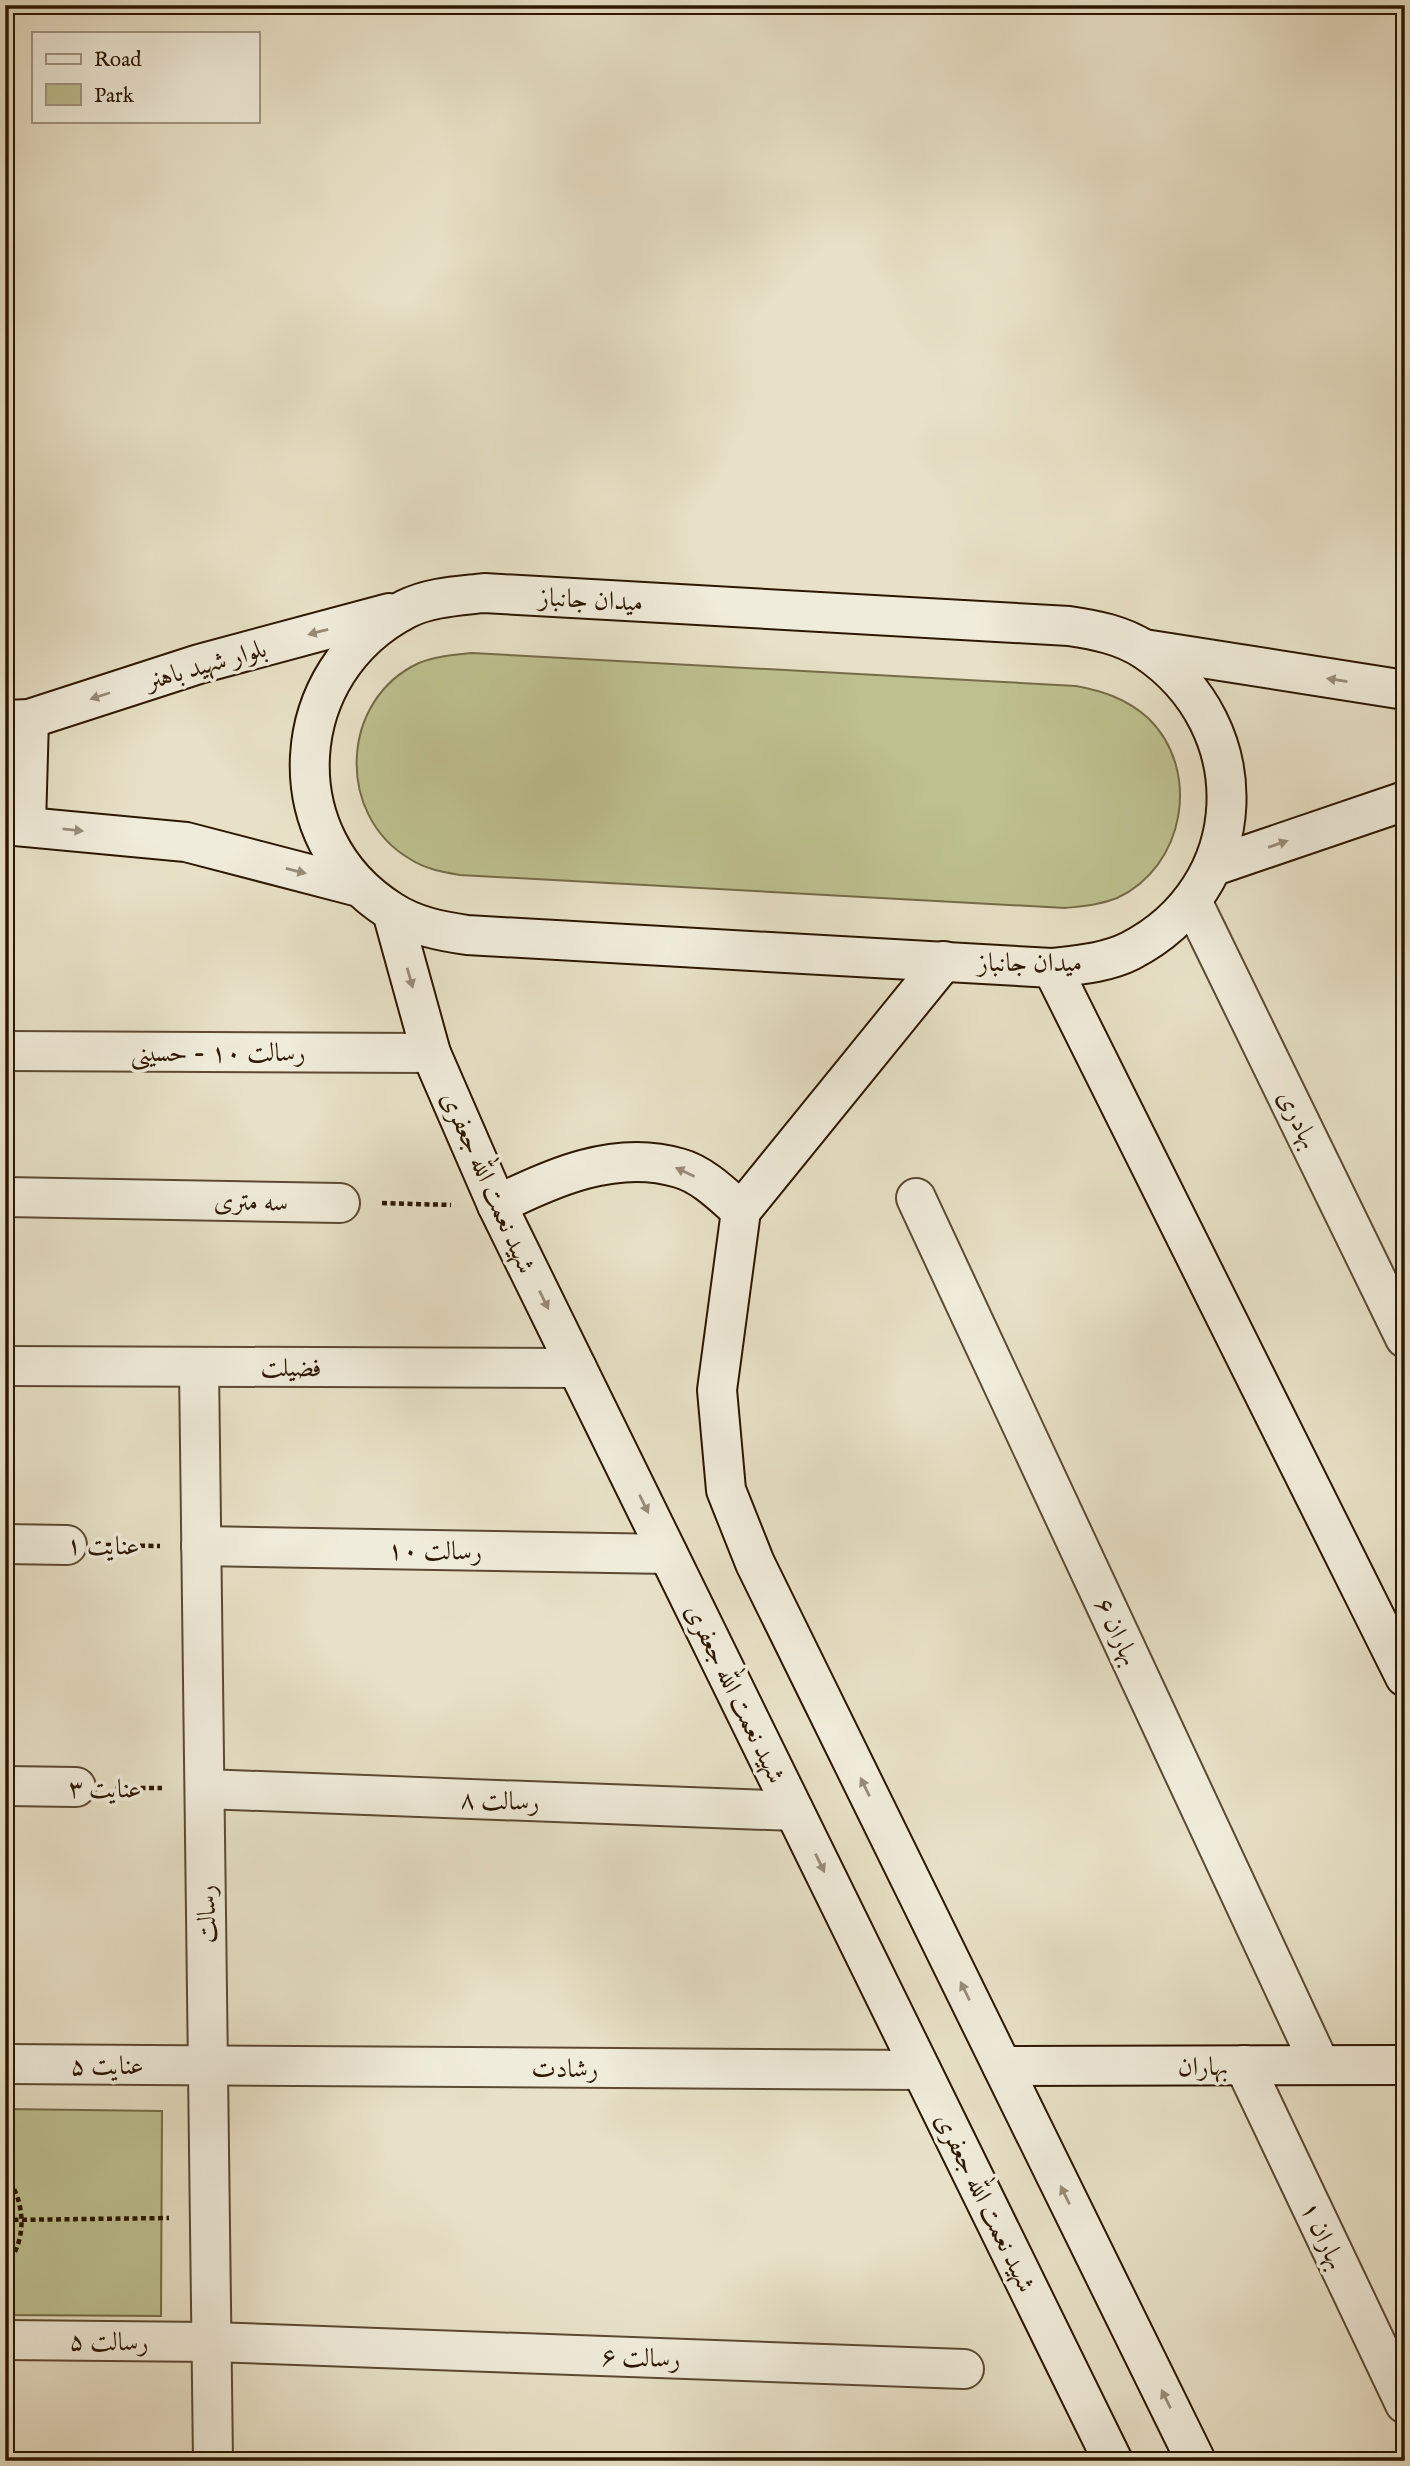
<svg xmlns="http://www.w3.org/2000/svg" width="1410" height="2466" font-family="'IM FELL English',Amiri,serif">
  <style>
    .green { fill: #bec090; stroke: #756c48; stroke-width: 2 }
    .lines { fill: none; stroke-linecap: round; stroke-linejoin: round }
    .street-casing { stroke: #5b4a32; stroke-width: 42 }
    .secondary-casing { stroke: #2c1700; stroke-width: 42 }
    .path { stroke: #2c1700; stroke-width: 4.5; stroke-dasharray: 5 3.5; stroke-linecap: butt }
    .street { stroke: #f0ecdb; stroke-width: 38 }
    .secondary { stroke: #f0ecdb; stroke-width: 38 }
    .oneway { fill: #988c78 }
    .labels { text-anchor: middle; stroke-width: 7; stroke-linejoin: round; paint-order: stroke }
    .street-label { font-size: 26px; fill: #2c1700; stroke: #f0ecdb }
  </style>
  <rect width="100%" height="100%" fill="#e8e1c7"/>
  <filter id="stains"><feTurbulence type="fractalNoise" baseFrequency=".00286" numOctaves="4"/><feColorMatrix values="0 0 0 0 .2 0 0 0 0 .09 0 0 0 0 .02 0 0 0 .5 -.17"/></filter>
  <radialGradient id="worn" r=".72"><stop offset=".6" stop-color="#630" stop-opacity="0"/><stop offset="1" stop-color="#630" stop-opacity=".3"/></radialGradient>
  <g class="green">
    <path d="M472,653L1076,686C1103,691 1127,699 1148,718C1202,770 1185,867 1117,898C1100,905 1082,906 1065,908L460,875C443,872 425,869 410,859C335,815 340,699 419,663C436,656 454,655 472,653Z"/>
    <path d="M5,2109L162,2111L161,2316L5,2315Z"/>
  </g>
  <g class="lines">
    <defs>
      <g id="street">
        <path d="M1192,901L1405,1338"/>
        <path d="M5,1051L431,1053"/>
        <path d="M5,1197L340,1203"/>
        <path d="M916,1198L1320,2065"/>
        <path d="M5,1366L577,1368"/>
        <path d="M199,1367L213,2461"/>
        <path d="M5,1544L67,1545"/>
        <path d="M201,1546L668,1554"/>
        <path d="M5,1786L76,1787"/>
        <path d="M205,1789L794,1811"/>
        <path d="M5,2064L921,2070"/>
        <path d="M1244,2065L1405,2404"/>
        <path d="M5,2340L212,2342L964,2369"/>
      </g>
      <g id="secondary">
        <path d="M484,593L1069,626C1096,630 1122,635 1145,650C1259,726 1253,888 1130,951C1106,963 1078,965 1052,968L467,935C440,931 414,926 391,911C275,838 286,671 406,609C430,597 458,596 484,593Z"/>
        <path d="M1144,649L1405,690"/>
        <path d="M5,720L29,719L199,664L389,613"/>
        <path d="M5,825L186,842L359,887"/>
        <path d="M26,825L29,719"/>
        <path d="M1214,866L1405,801"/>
        <path d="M392,912L431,1053L497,1205L1113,2461"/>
        <path d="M944,961L741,1211L717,1390L726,1490L755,1563L1196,2461"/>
        <path d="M1052,968L1405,1677"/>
        <path d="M497,1205C551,1178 616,1149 679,1168C702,1174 723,1195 741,1211"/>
        <path d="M1002,2066L1405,2065"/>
      </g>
    </defs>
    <use href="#street" class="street-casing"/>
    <use href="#secondary" class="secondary-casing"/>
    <g class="path">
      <path d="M382,1203L451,1205"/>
      <path d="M106,1545L160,1546"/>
      <path d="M115,1788H162"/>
      <path d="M5,2175C26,2200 28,2242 5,2266"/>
      <path d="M5,2220L169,2218"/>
    </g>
    <use href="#street" class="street"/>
    <use href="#secondary" class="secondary"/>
  </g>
  <defs><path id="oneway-solid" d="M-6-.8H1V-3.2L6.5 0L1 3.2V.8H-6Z" transform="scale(1.75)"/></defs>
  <g class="oneway">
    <use href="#oneway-solid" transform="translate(318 632) rotate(165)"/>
    <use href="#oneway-solid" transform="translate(1337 680) rotate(-171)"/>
    <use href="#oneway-solid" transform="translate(100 696) rotate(162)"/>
    <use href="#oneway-solid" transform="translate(73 830) rotate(6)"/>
    <use href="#oneway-solid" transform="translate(1278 844) rotate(-19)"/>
    <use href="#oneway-solid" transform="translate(296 871) rotate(14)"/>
    <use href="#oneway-solid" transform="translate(410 978) rotate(74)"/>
    <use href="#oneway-solid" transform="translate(685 1172) rotate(-155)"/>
    <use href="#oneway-solid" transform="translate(544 1300) rotate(64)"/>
    <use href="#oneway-solid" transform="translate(644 1504) rotate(64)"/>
    <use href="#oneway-solid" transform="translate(865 1787) rotate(-116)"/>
    <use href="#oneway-solid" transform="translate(820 1863) rotate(64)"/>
    <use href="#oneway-solid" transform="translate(965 1991) rotate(-116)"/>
    <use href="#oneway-solid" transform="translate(1065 2195) rotate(-116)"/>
    <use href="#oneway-solid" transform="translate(1166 2399) rotate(-116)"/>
  </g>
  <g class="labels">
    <g class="street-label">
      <text transform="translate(591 599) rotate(3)" y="9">میدان جانباز</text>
      <text transform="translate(206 664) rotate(-16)" y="9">بلوار شهید باهنر</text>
      <text x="1030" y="971">میدان جانباز</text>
      <text x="218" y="1061">رسالت ۱۰ - حسینی</text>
      <text transform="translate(1299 1119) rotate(64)" y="9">بهادری</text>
      <text transform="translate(489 1182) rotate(66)" y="9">شهید نعمت الله جعفری</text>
      <text transform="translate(251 1201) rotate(1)" y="9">سه متری</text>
      <text x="291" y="1376">فضیلت</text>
      <text transform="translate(103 1545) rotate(1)" y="9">عنایت ۱</text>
      <text transform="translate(435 1550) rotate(1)" y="9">رسالت ۱۰</text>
      <text transform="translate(1118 1631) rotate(65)" y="9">بهاران ۶</text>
      <text transform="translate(736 1693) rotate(64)" y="9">شهید نعمت الله جعفری</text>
      <text transform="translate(105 1788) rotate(1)" y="9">عنایت ۳</text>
      <text transform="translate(500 1800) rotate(2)" y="9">رسالت ۸</text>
      <text transform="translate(206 1914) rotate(-91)" y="9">رسالت</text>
      <text x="107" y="2074">عنایت ۵</text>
      <text x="1203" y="2075">بهاران</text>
      <text x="565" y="2077">رشادت</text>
      <text transform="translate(986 2202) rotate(64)" y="9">شهید نعمت الله جعفری</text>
      <text transform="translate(1324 2235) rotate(65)" y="9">بهاران ۱</text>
      <text transform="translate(109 2341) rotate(1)" y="9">رسالت ۵</text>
      <text transform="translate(641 2357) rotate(2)" y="9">رسالت ۶</text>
    </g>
  </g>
  <rect width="1410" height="2466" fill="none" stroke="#e8e1c7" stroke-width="28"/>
  <rect x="7" y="7" width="1396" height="2452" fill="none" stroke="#2c1700" stroke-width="3.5"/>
  <rect x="14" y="14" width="1382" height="2438" fill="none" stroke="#2c1700" stroke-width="2"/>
  <rect x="32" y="32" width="228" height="91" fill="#f0ecdb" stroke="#a29783" stroke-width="2"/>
  <rect x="46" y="54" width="35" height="10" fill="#f0ecdb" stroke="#a29783" stroke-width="2"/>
  <text x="94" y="66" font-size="21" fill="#2c1700">Road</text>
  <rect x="46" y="84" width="35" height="21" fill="#bec090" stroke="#a29783" stroke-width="2"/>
  <text x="94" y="102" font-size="21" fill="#2c1700">Park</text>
  <rect width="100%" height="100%" filter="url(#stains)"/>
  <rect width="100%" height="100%" fill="url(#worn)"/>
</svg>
